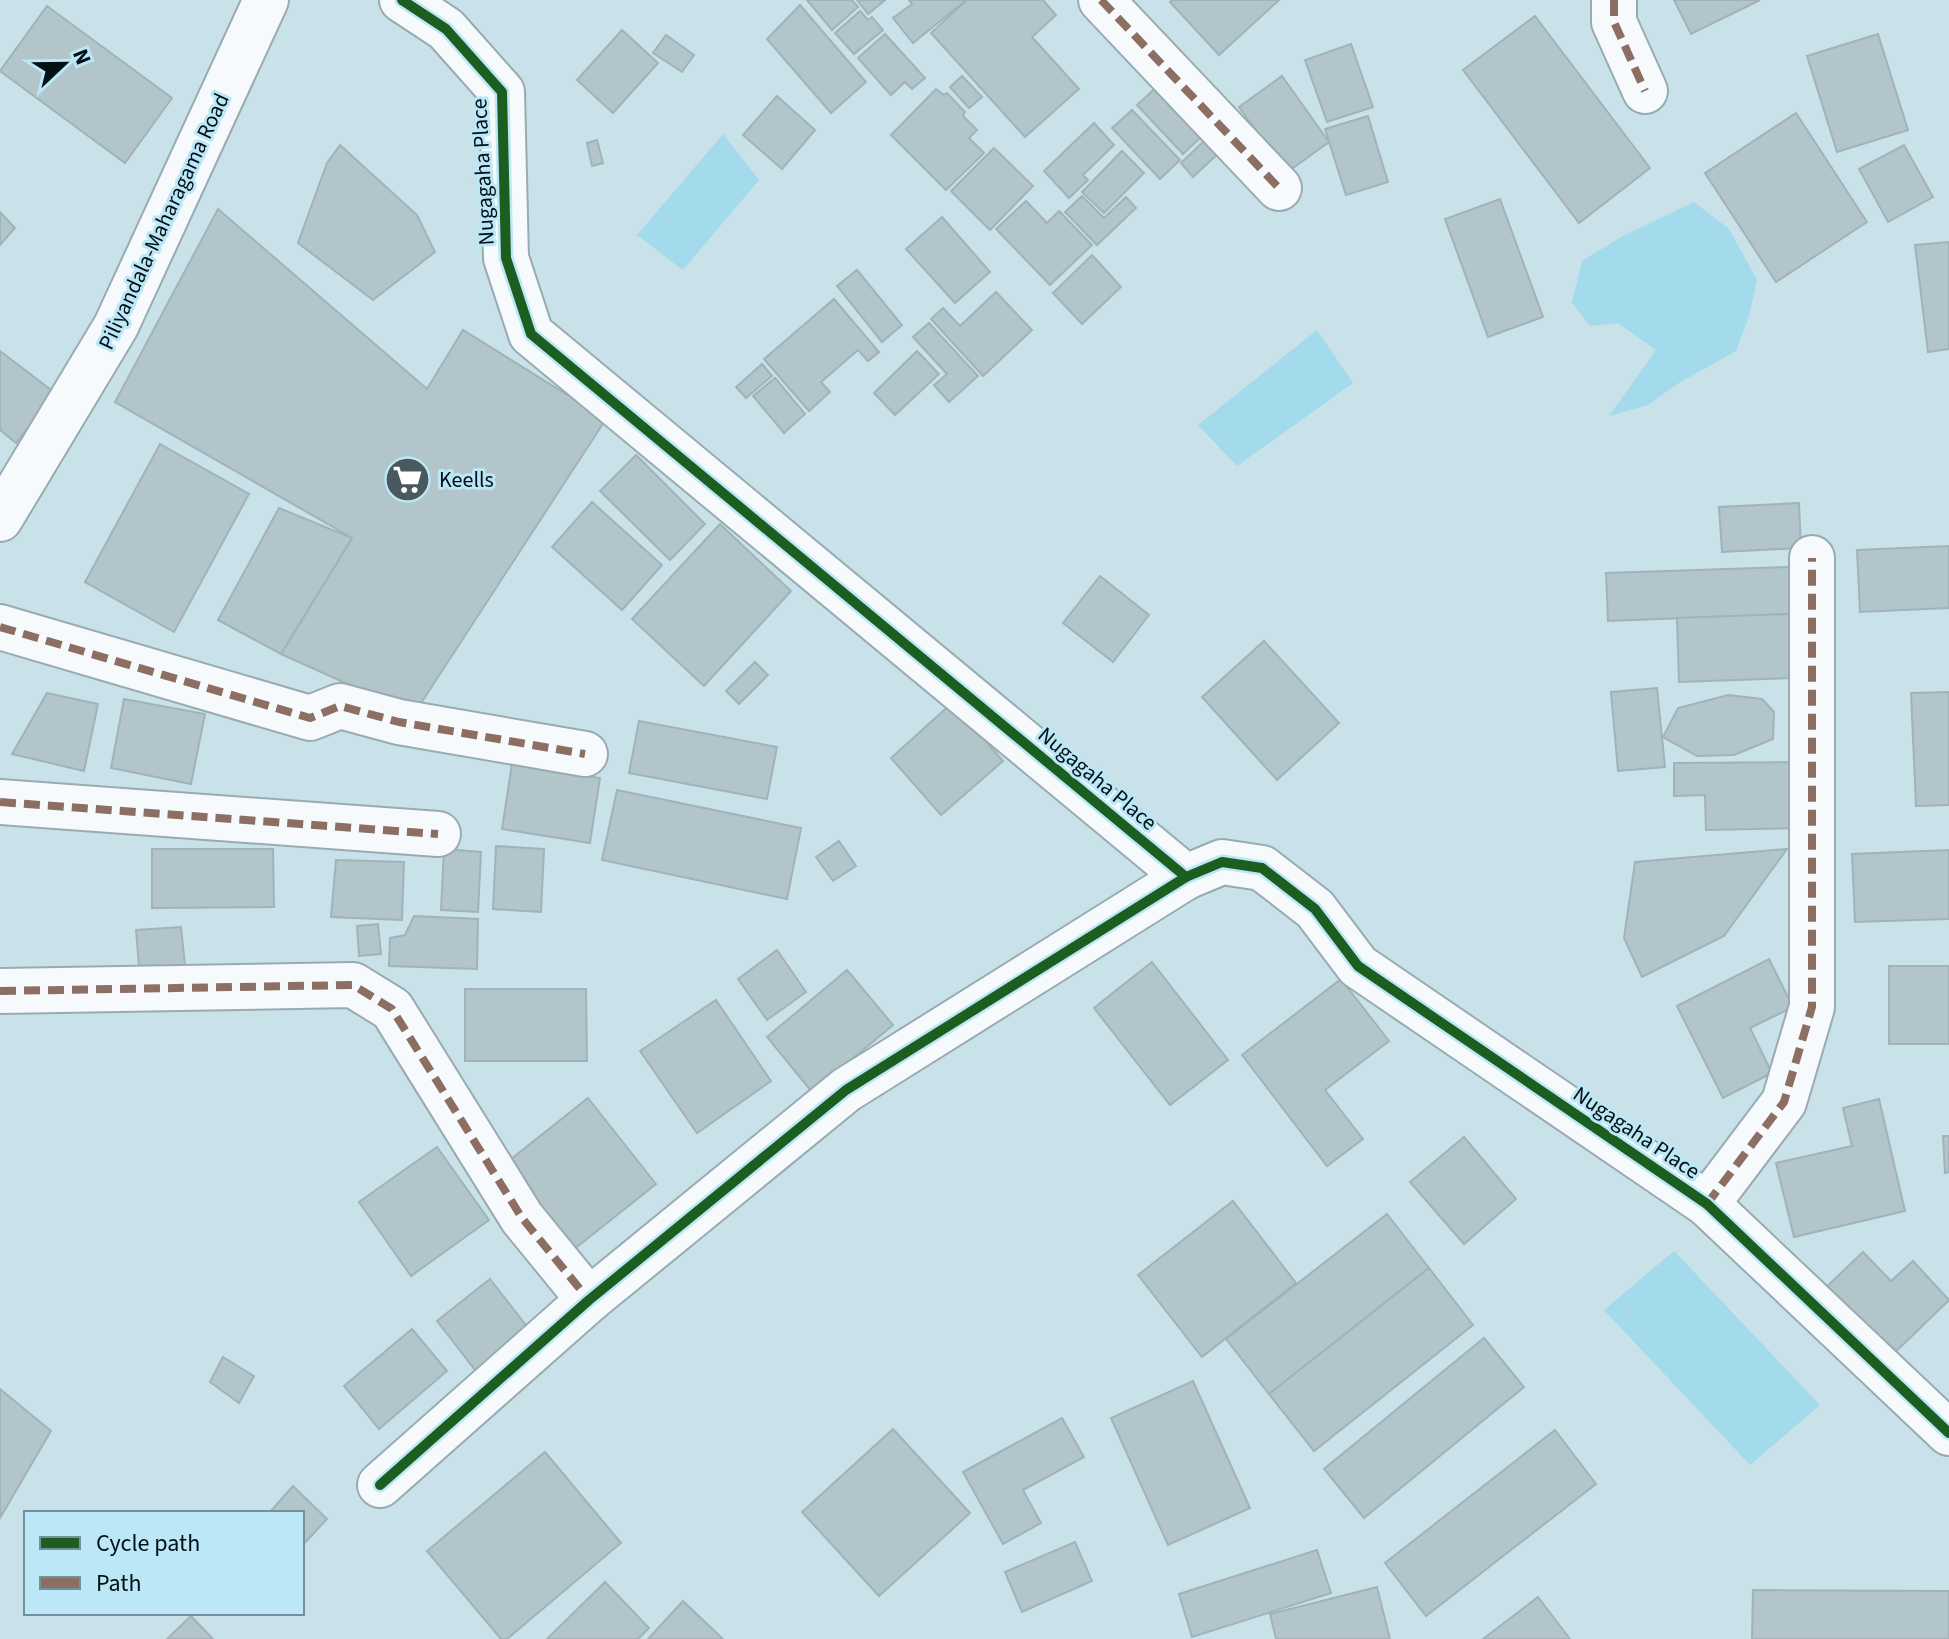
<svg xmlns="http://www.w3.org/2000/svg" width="1949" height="1639" font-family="'Source Sans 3',sans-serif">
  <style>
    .green { fill: #a3daec }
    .building { fill: #b2c5cb; stroke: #a1b3b9; stroke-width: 2 }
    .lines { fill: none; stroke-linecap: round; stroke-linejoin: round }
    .minor-casing { stroke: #99abb1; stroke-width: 48 }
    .major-casing { stroke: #99abb1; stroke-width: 48 }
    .minor { stroke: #f7fafc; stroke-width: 44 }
    .major { stroke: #f7fafc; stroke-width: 44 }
    .quiet { stroke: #8d6e63; stroke-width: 8; stroke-dasharray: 16 8; stroke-linecap: butt }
    .cycleway-casing { stroke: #bce7f6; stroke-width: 15 }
    .cycleway { stroke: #1b5e20; stroke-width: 10 }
    .labels { text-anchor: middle; stroke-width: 6; stroke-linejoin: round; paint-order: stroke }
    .street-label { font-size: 22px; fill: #021015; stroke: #bce7f6 }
    .poi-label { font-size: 22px; fill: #021015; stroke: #bce7f6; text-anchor: start }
  </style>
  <rect width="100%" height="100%" fill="#c9e1e9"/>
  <g class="green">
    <path d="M723,134L759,180L683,270L637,235Z"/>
    <path d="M1694,202L1729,229L1757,280L1749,316L1736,351L1677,384L1648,405L1609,416L1656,350L1618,323L1590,326L1572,303L1582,261L1621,237Z"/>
    <path d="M1317,330L1353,383L1237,466L1198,425Z"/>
    <path d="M1674,1251L1820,1405L1750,1465L1604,1310Z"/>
  </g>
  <g class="building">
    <path d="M807,0H852L858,7L832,30Z"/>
    <path d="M857,0H885L868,14Z"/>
    <path d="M909,0H964L965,1L913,43L893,18L912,4Z"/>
    <path d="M967,0H1043L1056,15L1032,37L1079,89L1025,137L931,33Z"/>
    <path d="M1172,0H1279L1219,55L1170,2Z"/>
    <path d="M1674,0H1760L1691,34Z"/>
    <path d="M800,5L866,82L831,113L767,39Z"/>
    <path d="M47,6L172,98L125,163L0,71Z"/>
    <path d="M860,11L868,20L872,17L883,30L854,54L835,33Z"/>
    <path d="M1535,16L1650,168L1579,223L1463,70Z"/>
    <path d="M622,30L658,63L613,113L577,80Z"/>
    <path d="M885,34L925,78L912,89L905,82L891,95L858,58Z"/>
    <path d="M1878,34L1908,130L1837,152L1807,56Z"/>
    <path d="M666,35L694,55L682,72L653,53Z"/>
    <path d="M1351,44L1373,107L1327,122L1305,60Z"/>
    <path d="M962,76L982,97L969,108L950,87Z"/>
    <path d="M1282,76L1329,142L1286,173L1239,107Z"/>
    <path d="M1159,85L1204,134L1183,154L1137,105Z"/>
    <path d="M936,89L944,95L947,93L965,112L963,116L977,130L969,138L984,153L946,190L891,135Z"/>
    <path d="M777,96L815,130L782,169L743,135Z"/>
    <path d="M1132,110L1180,160L1160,179L1112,128Z"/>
    <path d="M1796,113L1867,222L1776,282L1705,173Z"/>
    <path d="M1368,116L1388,182L1346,195L1325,129Z"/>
    <path d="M1094,123L1114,145L1083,175L1088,180L1069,198L1044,171Z"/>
    <path d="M597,140L603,163L592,166L587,143Z"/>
    <path d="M1204,141L1210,149L1215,144L1221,151L1193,177L1181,163Z"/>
    <path d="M340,145L417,215L435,252L373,300L298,243L327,163Z"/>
    <path d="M1904,145L1933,197L1888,222L1859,169Z"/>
    <path d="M994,148L1033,186L990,230L951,191Z"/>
    <path d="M1122,151L1144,173L1104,213L1082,192Z"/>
    <path d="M1082,196L1104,218L1126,197L1136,208L1097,245L1065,212Z"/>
    <path d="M1500,199L1543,317L1488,337L1445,219Z"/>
    <path d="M1026,201L1047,223L1059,211L1092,245L1050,285L996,229Z"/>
    <path d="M218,209L427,389L463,330L606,419L414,714L281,654L352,538L115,402Z"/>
    <path d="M0,212L15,228L0,245Z"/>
    <path d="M942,217L990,272L955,303L906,249Z"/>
    <path d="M1949,242V349L1928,352L1915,245Z"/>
    <path d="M1092,255L1121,287L1082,324L1053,293Z"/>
    <path d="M857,270L902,325L882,342L837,286Z"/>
    <path d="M996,292L1032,330L983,376L931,319L943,308L960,326Z"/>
    <path d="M834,299L879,352L868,361L858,350L821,382L830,392L809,411L764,359Z"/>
    <path d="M929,323L978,376L949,402L934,385L947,374L913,337Z"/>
    <path d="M0,351L55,393L16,443L0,430Z"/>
    <path d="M917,351L939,374L895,415L874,393Z"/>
    <path d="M762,364L772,376L746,398L736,387Z"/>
    <path d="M775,378L805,414L784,433L753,396Z"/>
    <path d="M160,444L249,494L174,632L85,582Z"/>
    <path d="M636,455L705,524L670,560L600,491Z"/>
    <path d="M592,502L662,565L622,610L552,547Z"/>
    <path d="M1799,503L1801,548L1722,552L1719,507Z"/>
    <path d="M279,508L352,538L281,654L218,620Z"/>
    <path d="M720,524L791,591L704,686L632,619Z"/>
    <path d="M1949,546V608L1860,612L1857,550Z"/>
    <path d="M1789,567L1790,614L1608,621L1606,573Z"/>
    <path d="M1100,576L1149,615L1113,662L1063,623Z"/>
    <path d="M1790,614L1793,678L1679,682L1677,618Z"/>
    <path d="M1264,641L1339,723L1277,780L1202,697Z"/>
    <path d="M755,662L768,675L739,704L726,691Z"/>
    <path d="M1657,688L1665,767L1618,771L1611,692Z"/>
    <path d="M1949,692V805L1916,806L1911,693Z"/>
    <path d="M47,693L98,704L84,771L12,754Z"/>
    <path d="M1728,695L1762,699L1774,712L1773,739L1734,755L1697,756L1663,737L1678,708Z"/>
    <path d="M124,699L205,714L191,784L111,768Z"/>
    <path d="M952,703L1003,761L941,815L891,758Z"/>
    <path d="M639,721L777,747L767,799L629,773Z"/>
    <path d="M1805,762L1806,828L1706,830L1705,795L1674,796V763Z"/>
    <path d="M512,764L600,778L590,843L502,829Z"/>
    <path d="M617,790L801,828L787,899L602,860Z"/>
    <path d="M839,841L856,866L833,881L816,857Z"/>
    <path d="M496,846L544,849L541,912L493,909Z"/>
    <path d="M152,849H273L274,907L152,908Z"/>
    <path d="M444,849L481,852L478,912L441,910Z"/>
    <path d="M1787,849L1724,936L1642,977L1624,938L1635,862Z"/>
    <path d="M1949,850V919L1855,922L1852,854Z"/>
    <path d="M336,860L404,862L402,920L331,917Z"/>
    <path d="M414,916L478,919L477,969L389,966L390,938L405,935Z"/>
    <path d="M378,924L381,954L359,956L357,926Z"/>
    <path d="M181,927L186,975L140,979L136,930Z"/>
    <path d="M777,950L806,992L767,1020L738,979Z"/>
    <path d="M1769,959L1793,1007L1750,1028L1772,1073L1723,1098L1677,1006Z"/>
    <path d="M1152,962L1228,1060L1170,1105L1094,1008Z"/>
    <rect x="1889" y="966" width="60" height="78"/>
    <path d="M847,970L893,1025L812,1092L767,1037Z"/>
    <path d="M1341,979L1389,1041L1325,1090L1363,1139L1327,1166L1242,1055Z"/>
    <path d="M465,989H586L587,1061H465Z"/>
    <path d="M716,1000L771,1081L697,1133L640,1051Z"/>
    <path d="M588,1098L656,1184L573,1250L505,1164Z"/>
    <path d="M1879,1099L1905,1211L1794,1237L1776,1163L1852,1146L1843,1108Z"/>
    <path d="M1943,1136H1949V1172L1945,1173Z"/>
    <path d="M1464,1137L1516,1199L1464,1244L1410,1182Z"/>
    <path d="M437,1147L489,1220L411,1276L359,1202Z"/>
    <path d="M1233,1201L1296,1283L1202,1357L1138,1275Z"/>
    <path d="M1387,1214L1429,1268L1269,1394L1226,1339Z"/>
    <path d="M1863,1252L1891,1281L1913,1261L1949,1300L1884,1363L1818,1295Z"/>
    <path d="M1429,1268L1473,1325L1314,1451L1269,1394Z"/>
    <path d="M490,1279L532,1333L479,1375L437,1321Z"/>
    <path d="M412,1329L447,1371L379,1429L344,1386Z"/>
    <path d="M1484,1338L1524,1387L1364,1518L1324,1469Z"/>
    <path d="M223,1357L254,1376L239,1403L210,1382Z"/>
    <path d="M1193,1381L1250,1508L1168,1545L1111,1418Z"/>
    <path d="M0,1389L51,1431L0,1518Z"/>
    <path d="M1062,1418L1084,1457L1023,1490L1041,1523L1003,1544L963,1472Z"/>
    <path d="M893,1429L970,1513L879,1596L802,1512Z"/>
    <path d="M1555,1430L1596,1484L1426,1616L1385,1563Z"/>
    <path d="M545,1452L621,1543L507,1639H501L427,1551Z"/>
    <path d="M293,1486L327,1519L302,1546V1513H269Z"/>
    <path d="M1075,1542L1092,1581L1022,1612L1005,1572Z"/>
    <path d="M1317,1550L1331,1593L1192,1637L1179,1594Z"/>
    <path d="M605,1582L649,1628L638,1639H547Z"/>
    <path d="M1377,1587L1390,1639H1276L1270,1614Z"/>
    <path d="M1753,1590L1949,1591V1639H1752Z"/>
    <path d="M1538,1597L1570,1639H1483Z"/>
    <path d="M683,1601L723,1639H648Z"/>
    <path d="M191,1616L213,1639H167Z"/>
  </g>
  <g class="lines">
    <defs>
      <g id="minor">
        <path d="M402,0L446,29L502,92L506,258L531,334L1186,877L1222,862L1262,868L1315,909L1358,966L1707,1204L1949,1433"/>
        <path d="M1101,0L1279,188"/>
        <path d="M1614,0V22L1645,91"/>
        <path d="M0,627L310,718L340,706L399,722L585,754"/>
        <path d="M0,802L438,834"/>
        <path d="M0,991L353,985L392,1009L522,1218L589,1300"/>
        <path d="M1707,1204L1784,1102L1812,1007V558"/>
        <path d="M380,1485L589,1300L846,1090L1186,877"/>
      </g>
      <path id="major" d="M0,519L116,326L266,0"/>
    </defs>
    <use href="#minor" class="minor-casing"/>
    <use href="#major" class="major-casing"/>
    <use href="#minor" class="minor"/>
    <use href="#major" class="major"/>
    <g class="quiet">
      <path d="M1101,0L1279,188"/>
      <path d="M1614,0V22L1645,91"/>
      <path d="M0,627L310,718L340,706L399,722L585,754"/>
      <path d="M0,802L438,834"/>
      <path d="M0,991L353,985L392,1009L522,1218L589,1300"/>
      <path d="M1707,1204L1784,1102L1812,1007V558"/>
    </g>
    <defs>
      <g id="cycleway">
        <path d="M402,0L446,29L502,92L506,258L531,334L1186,877L1222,862L1262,868L1315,909L1358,966L1707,1204L1949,1433"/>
        <path d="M380,1485L589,1300L846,1090L1186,877"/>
      </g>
    </defs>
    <use href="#cycleway" class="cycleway-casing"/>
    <use href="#cycleway" class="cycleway"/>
  </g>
  <defs>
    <symbol id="supermarket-disc" viewBox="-11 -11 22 22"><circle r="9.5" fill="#48595f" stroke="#bce7f6"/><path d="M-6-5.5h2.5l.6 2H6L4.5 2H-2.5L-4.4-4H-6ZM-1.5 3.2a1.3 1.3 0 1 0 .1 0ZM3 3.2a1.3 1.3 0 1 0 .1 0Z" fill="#fff"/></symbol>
  </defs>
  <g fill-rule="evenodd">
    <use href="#supermarket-disc" x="382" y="454" width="51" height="51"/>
  </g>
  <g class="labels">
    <g class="street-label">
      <text transform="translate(482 172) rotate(-93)" y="8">Nugagaha Place</text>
      <text transform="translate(163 221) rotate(-65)" y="8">Piliyandala-Maharagama Road</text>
      <text transform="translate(1098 778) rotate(40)" y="8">Nugagaha Place</text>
      <text transform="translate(1637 1132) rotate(34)" y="8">Nugagaha Place</text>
    </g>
    <g class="poi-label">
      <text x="439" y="487">Keells</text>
    </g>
  </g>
  <rect x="24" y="1511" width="280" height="104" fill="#bce7f6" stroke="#72919c" stroke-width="2"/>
  <rect x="40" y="1537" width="40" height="12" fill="#1b5e20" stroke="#72919c" stroke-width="2"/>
  <text x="96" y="1551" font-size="24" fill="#021015">Cycle path</text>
  <rect x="40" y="1577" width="40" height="12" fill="#8d6e63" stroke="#72919c" stroke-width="2"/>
  <text x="96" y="1591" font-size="24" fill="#021015">Path</text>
  <g transform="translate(64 64) rotate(68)" stroke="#bce7f6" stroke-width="6" paint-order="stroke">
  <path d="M0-6L14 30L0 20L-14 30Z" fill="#021015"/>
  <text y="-12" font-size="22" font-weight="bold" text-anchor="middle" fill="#021015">N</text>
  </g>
</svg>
